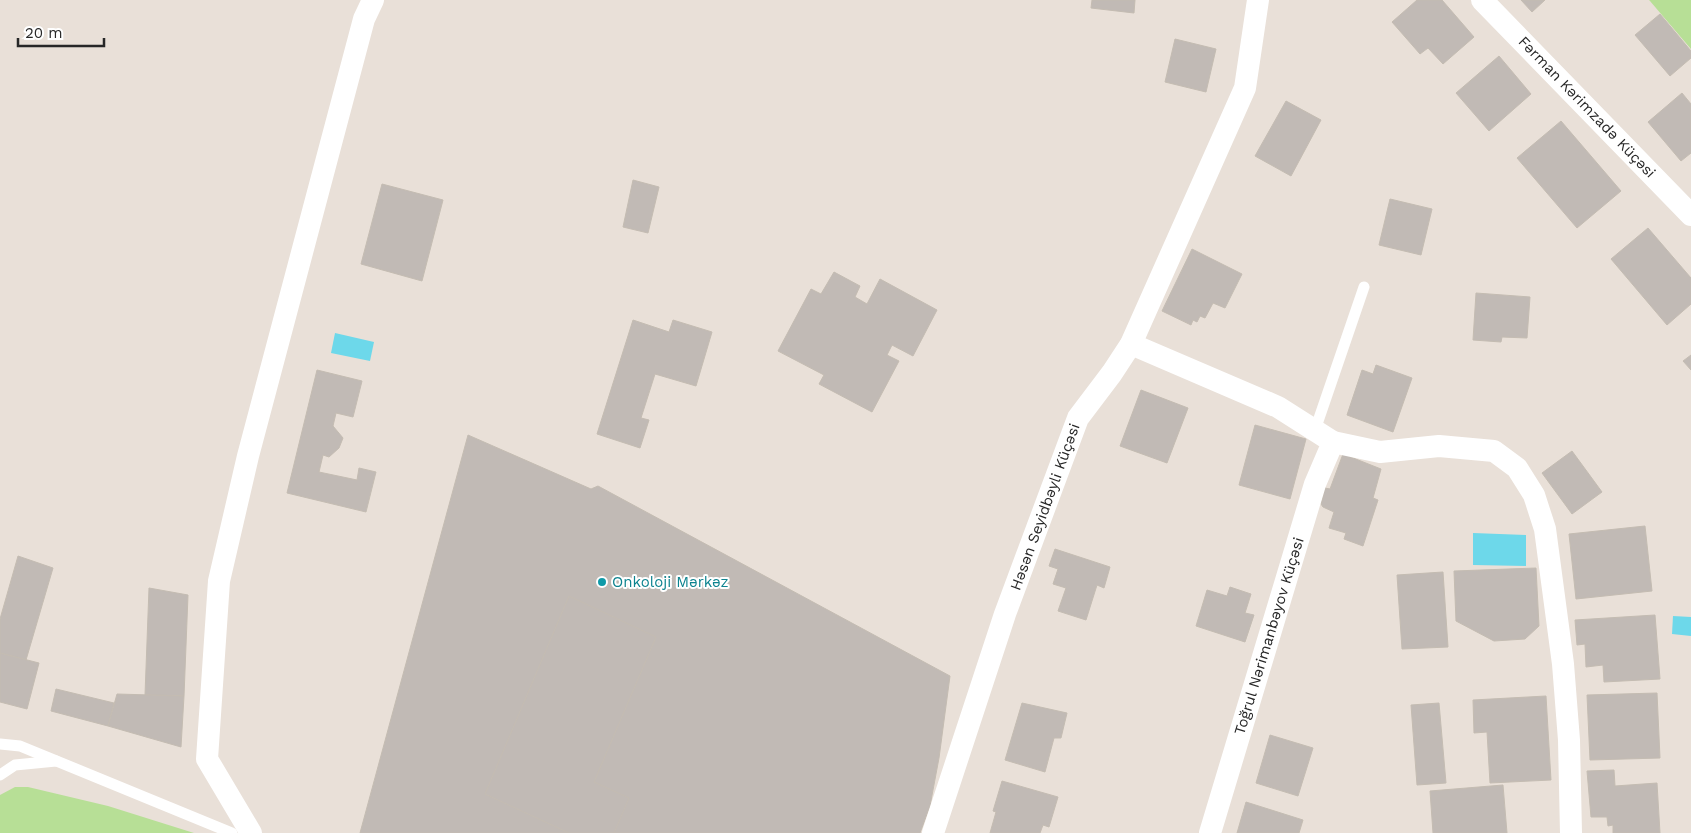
<svg xmlns="http://www.w3.org/2000/svg" width="1691" height="833" font-family="'Work Sans',sans-serif">
  <style>
    .green { fill: #b7df96 }
    .water { fill: #6dd8ea }
    .building { fill: #c1bab5; stroke: #c4bcb2 }
    .lines { fill: none; stroke-linecap: round; stroke-linejoin: round }
    .service { stroke: #fff; stroke-width: 11 }
    .minor { stroke: #fff; stroke-width: 22 }
    .culture-dot { fill: #0f9aa8; stroke: #fff; stroke-width: 2 }
    .labels { text-anchor: middle; stroke-width: 4; stroke-linejoin: round; paint-order: stroke }
    .street-label { font-size: 15px; fill: #272727; stroke: #fff }
    .culture-label { font-size: 15px; fill: #0d838f; stroke: #fff; text-anchor: start }
  </style>
  <rect width="100%" height="100%" fill="#e9e0d8"/>
  <g class="green">
    <path d="M1649,0H1691V49L1650,1Z"/>
    <path d="M15,787H28L108,806L194,833H0V795Z"/>
  </g>
  <g class="water">
    <path d="M335,333L374,342L370,361L331,353Z"/>
    <path d="M1473,533L1526,535V566L1473,565Z"/>
    <path d="M1673,616L1691,617V636L1672,634Z"/>
  </g>
  <g class="building">
    <path d="M1092,0H1135L1134,13L1091,8Z"/>
    <path d="M1417,0H1442L1474,37L1443,64L1428,48L1420,54L1392,22Z"/>
    <path d="M1521,0H1545L1532,12Z"/>
    <path d="M1660,14L1691,51V58L1670,76L1635,35Z"/>
    <path d="M1175,39L1216,49L1206,92L1165,82Z"/>
    <path d="M1499,56L1531,94L1489,131L1456,93Z"/>
    <path d="M1682,93L1691,104V153L1681,161L1648,122Z"/>
    <path d="M1286,101L1321,120L1291,176L1255,156Z"/>
    <path d="M1561,121L1621,191L1577,228L1517,158Z"/>
    <path d="M633,180L659,187L648,233L623,227Z"/>
    <path d="M382,184L443,200L422,281L361,264Z"/>
    <path d="M1390,199L1432,209L1421,255L1379,245Z"/>
    <path d="M1648,228L1691,278V304L1667,325L1611,259Z"/>
    <path d="M1192,249L1242,274L1225,308L1213,303L1205,318L1200,316L1197,322L1193,320L1191,325L1162,311Z"/>
    <path d="M834,272L860,286L855,297L867,304L880,279L937,310L913,356L892,345L887,355L899,361L872,412L819,384L824,375L778,351L811,289L821,294Z"/>
    <path d="M1476,293L1530,297L1527,338L1502,337L1501,342L1473,340Z"/>
    <path d="M633,320L669,332L673,320L712,332L696,386L655,374L641,418L649,420L640,448L597,434Z"/>
    <path d="M1691,355V370L1683,361Z"/>
    <path d="M1376,365L1412,378L1393,432L1347,415L1362,370L1373,374Z"/>
    <path d="M317,370L362,381L353,417L336,413L333,426L343,438L339,448L329,457L323,455L319,472L357,480L359,468L376,472L366,512L287,493Z"/>
    <path d="M1141,390L1188,408L1167,463L1120,446Z"/>
    <path d="M1255,425L1306,439L1290,499L1239,485Z"/>
    <path d="M468,435L591,489L598,486L950,676L939,758L930,806L920,833H360Z"/>
    <path d="M1572,451L1602,492L1572,514L1542,473Z"/>
    <path d="M1343,454L1381,469L1373,498L1378,500L1363,546L1344,539L1346,533L1329,528L1334,512L1323,507L1321,504L1325,488L1330,489Z"/>
    <path d="M1645,526L1652,591L1576,599L1569,534Z"/>
    <path d="M1055,549L1110,567L1104,588L1097,585L1086,620L1058,611L1066,588L1053,584L1058,569L1049,566Z"/>
    <path d="M18,556L53,568L26,660L0,653V619Z"/>
    <path d="M1536,568L1539,626L1525,639L1494,641L1456,621L1454,571Z"/>
    <path d="M1443,572L1448,647L1402,649L1397,575Z"/>
    <path d="M1230,587L1251,594L1245,613L1254,615L1245,642L1196,626L1207,590L1227,596Z"/>
    <path d="M149,588L188,595L184,696L145,695Z"/>
    <path d="M569,596L656,637L594,782L629,798L614,833H569L485,794Z"/>
    <path d="M1655,615L1660,679L1604,682L1603,665L1586,667L1585,644L1577,645L1575,620Z"/>
    <path d="M0,653L39,663L27,709L0,702Z"/>
    <path d="M56,689L114,703L108,726L51,711Z"/>
    <path d="M1657,693L1660,758L1590,760L1587,695Z"/>
    <path d="M117,694L184,696L181,747L108,726Z"/>
    <path d="M1546,696L1551,780L1490,783L1487,732L1474,733L1473,700Z"/>
    <path d="M1022,703L1067,713L1061,738H1054L1045,772L1005,760Z"/>
    <path d="M1439,703L1446,783L1417,785L1411,705Z"/>
    <path d="M1270,735L1313,748L1298,796L1256,783Z"/>
    <path d="M1614,770L1615,786L1657,783L1660,833H1613V825L1608,826L1607,817H1591L1587,771Z"/>
    <path d="M1002,781L1058,797L1049,827L1043,825L1040,833H990L996,812L993,811Z"/>
    <path d="M1503,785L1507,833H1433L1430,791Z"/>
    <path d="M1246,802L1303,820L1299,833H1237Z"/>
  </g>
  <g class="lines">
    <g class="service">
      <path d="M1315,430L1364,287"/>
      <path d="M0,744L20,746L232,833"/>
      <path d="M0,775L15,765L56,761"/>
    </g>
    <g class="minor">
      <path d="M1482,0L1691,215"/>
      <path d="M1131,344L1278,407L1333,442L1315,484L1210,833"/>
      <path d="M1333,442L1380,452L1439,446L1494,451L1517,468L1534,495L1545,529L1563,664L1569,740L1571,833"/>
      <path d="M251,833L207,759L219,581L248,456L364,19L373,0"/>
      <path d="M933,833L1005,614L1078,418L1112,373L1131,344L1245,88L1258,0"/>
    </g>
  </g>
  <circle class="culture-dot" cx="602" cy="582" r="5"/>
  <g class="labels">
    <g class="street-label">
      <text transform="translate(1587 107) rotate(46)" y="5">Fərman Kərimzadə Küçəsi</text>
      <text transform="translate(1045 507) rotate(-70)" y="5">Həsən Seyidbəyli Küçəsi</text>
      <text transform="translate(1269 636) rotate(-73)" y="5">Toğrul Nərimanbəyov Küçəsi</text>
    </g>
    <g class="culture-label">
      <text x="612" y="587">Onkoloji Mərkəz</text>
    </g>
  </g>
  <path d="M18 38v8h86v-8" fill="none" stroke="#272727" stroke-width="2.5"/>
  <text x="25" y="38" font-size="15" fill="#272727" stroke="#ffffff" stroke-width="4" paint-order="stroke">20 m</text>
</svg>
